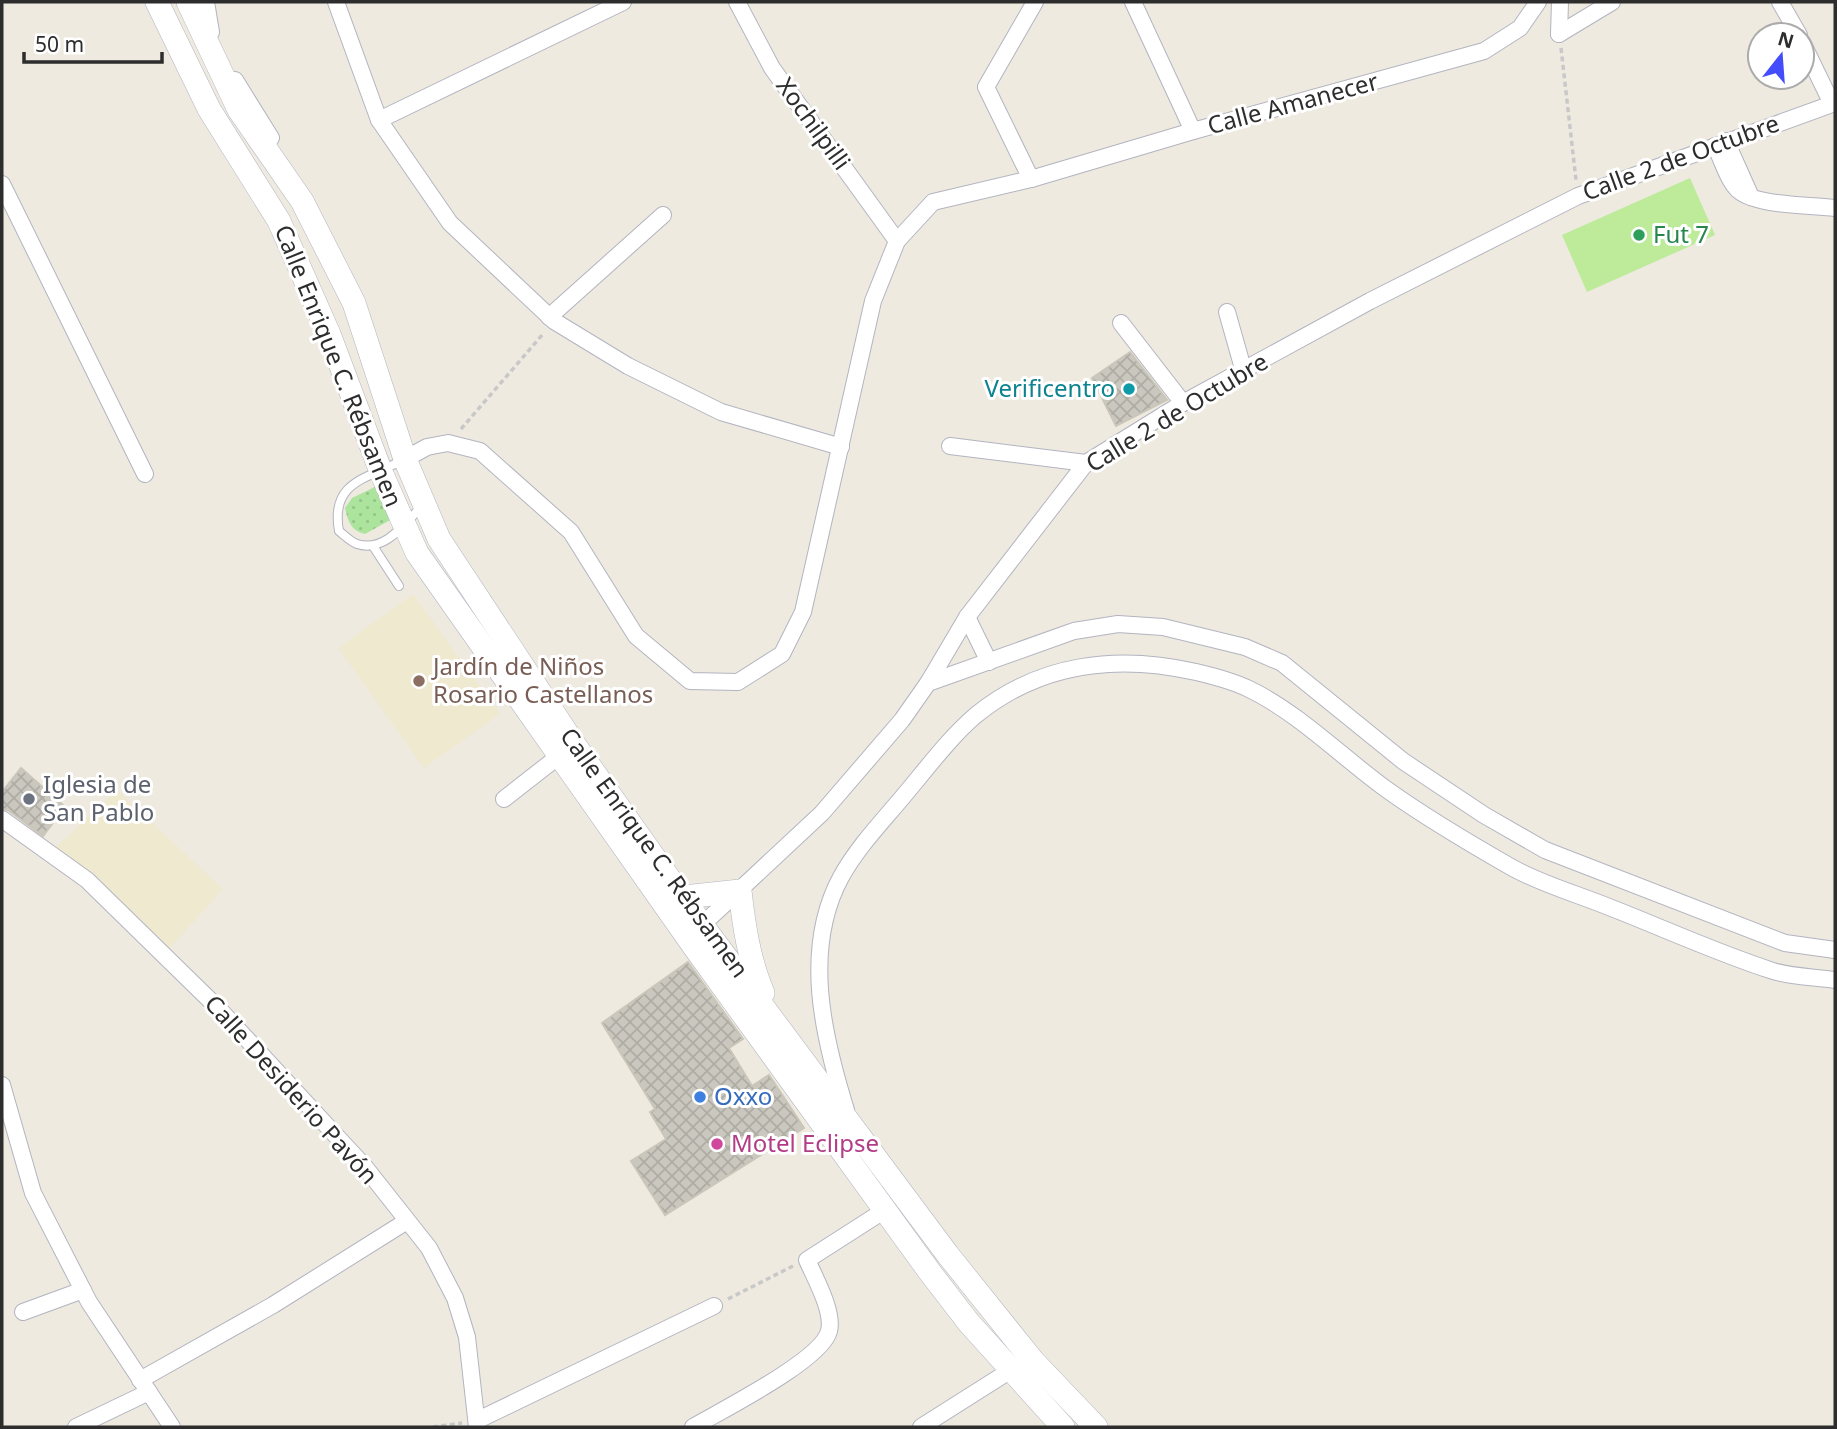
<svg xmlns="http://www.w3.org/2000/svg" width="1837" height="1429" font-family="'Noto Sans',sans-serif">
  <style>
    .education { fill: #efe9d0 }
    .grass { fill: url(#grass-dots) }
    .pitch { fill: #beeb9a }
    .building { fill: url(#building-cross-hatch); stroke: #cac6b9; stroke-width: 2 }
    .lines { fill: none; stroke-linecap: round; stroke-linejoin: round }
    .lane-casing { stroke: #b3b4c0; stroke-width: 10 }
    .street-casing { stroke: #b3b4c0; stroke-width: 18 }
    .secondary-casing { stroke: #b3b4c0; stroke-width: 24 }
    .path { stroke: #c8c8c8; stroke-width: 3.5; stroke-dasharray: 5 3.5; stroke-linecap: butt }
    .lane { stroke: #fff; stroke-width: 8 }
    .street { stroke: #fff; stroke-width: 16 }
    .secondary { stroke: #fff; stroke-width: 23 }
    .leisure-dot { fill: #2e9e5b; stroke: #fff; stroke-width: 2.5 }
    .culture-dot { fill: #0f9aa8; stroke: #fff; stroke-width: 2.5 }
    .education-dot { fill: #8d6e63; stroke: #fff; stroke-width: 2.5 }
    .worship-dot { fill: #6b7280; stroke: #fff; stroke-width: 2.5 }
    .shop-dot { fill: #3f7fe0; stroke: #fff; stroke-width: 2.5 }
    .hotel-dot { fill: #d1479c; stroke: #fff; stroke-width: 2.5 }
    .labels { text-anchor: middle; stroke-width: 6; stroke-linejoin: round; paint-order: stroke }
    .street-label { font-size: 24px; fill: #2d2d2d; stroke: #fff }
    .leisure-label { font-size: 24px; fill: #27864d; stroke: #fff; text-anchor: start }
    .culture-label { font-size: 24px; fill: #0d838f; stroke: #fff; text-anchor: end }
    .education-label { font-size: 24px; fill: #785e54; stroke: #fff; text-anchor: start }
    .worship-label { font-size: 24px; fill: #5b616d; stroke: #fff; text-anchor: start }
    .shop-label { font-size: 24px; fill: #366cbe; stroke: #fff; text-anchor: start }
    .hotel-label { font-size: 24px; fill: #b23c85; stroke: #fff; text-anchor: start }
  </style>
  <defs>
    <pattern id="grass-dots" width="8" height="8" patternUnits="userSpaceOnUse" patternTransform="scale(1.75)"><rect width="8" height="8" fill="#ace49e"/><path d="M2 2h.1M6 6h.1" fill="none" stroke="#94c488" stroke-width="1.8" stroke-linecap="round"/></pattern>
    <pattern id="building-cross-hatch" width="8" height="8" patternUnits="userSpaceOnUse" patternTransform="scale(1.75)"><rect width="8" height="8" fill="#cac8be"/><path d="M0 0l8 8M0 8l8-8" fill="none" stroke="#aeaca4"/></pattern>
  </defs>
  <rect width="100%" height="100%" fill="#eeeae0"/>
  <g class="education">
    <path d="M413,594L500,714L424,768L338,648Z"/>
    <path d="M117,790L223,889L168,950L56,847Z"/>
  </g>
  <path class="grass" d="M377,486L392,519L365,534C351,531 348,521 345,508L352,498Z"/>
  <path class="pitch" d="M1690,178L1715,235L1587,292L1562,235Z"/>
  <g class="building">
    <path d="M1130,352L1167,400L1116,426L1092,378Z"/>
    <path d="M21,768L65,807L43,836L8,810L2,809V792Z"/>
    <path d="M688,962L743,1039L729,1048L752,1086L769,1075L804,1128L665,1215L631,1161L666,1139L650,1112L655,1109L602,1023Z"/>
  </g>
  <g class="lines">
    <defs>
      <g id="lane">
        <path d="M403,460C367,479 330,481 339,531C344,535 351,542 357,544C385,553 405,523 422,506"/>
        <path d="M373,546L399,586"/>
      </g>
      <g id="street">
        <path d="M336,2L379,120L450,223L554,321L628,366L721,412L841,447"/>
        <path d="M737,2L772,68L897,241"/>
        <path d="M1133,2L1193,131"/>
        <path d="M1780,2L1799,35"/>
        <path d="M1559,34L1612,2"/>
        <path d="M1559,34L1560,2"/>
        <path d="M205,36L211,32L206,2"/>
        <path d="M1802,42L1832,104"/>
        <path d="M235,80L271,138"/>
        <path d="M379,120L623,2"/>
        <path d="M1726,141L1751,197"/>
        <path d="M1715,146C1722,159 1727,179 1738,190C1755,206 1811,205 1835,208"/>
        <path d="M1031,179L986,87L1035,2"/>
        <path d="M2,184L145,474"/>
        <path d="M1227,312L1244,372"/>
        <path d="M549,317L663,215"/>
        <path d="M1121,323L1183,403"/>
        <path d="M950,446L1086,463"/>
        <path d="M405,459L427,447L448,443L480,451L571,532L636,636L690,681L738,682L782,654L803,612L873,301L897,241L933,202L1031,179L1193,131L1484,51L1520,28L1538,2"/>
        <path d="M967,617L989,662"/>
        <path d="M928,683L1074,631L1118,624L1163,627L1245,647L1282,663L1403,761L1484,815L1545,850L1785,943L1835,950"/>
        <path d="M504,799L559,756"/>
        <path d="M2,819L87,880L220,1010L365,1167L429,1248L455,1298L467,1337L477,1427"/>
        <path d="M699,934L702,925L822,813L902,720L928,683L967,617L1086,463L1183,403L1370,301L1578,196L1835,103"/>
        <path d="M2,1085L33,1193L89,1302L172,1427"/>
        <path d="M846,1110C823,1036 802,949 841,877C857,848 880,824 901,799C925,771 948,739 976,715C1040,663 1117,654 1196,672C1213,676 1233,681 1249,689C1297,712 1342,757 1386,789C1425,817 1469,843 1511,867C1541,884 1577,894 1609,907C1663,928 1717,953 1773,971C1792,977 1815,977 1835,980"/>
        <path d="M23,1312L83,1290"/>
        <path d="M140,1380L273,1305L407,1221"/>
        <path d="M478,1420L714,1306"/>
        <path d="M76,1427L149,1392"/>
        <path d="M693,1427C722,1410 822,1360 829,1331C834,1312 815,1278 807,1260L885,1210"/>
        <path d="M921,1427L1011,1370"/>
      </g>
      <g id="secondary">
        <path d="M157,2L209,109L279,221L329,334L381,472L417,553L695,948L929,1271L969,1323L1063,1427"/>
        <path d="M188,2L239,110L302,201L354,303L405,459L439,539L576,747L702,925L948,1255L1033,1361L1096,1427"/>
        <path d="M684,897L740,891C744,926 749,960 763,993"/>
      </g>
    </defs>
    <use href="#lane" class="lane-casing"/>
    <use href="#street" class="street-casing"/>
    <use href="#secondary" class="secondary-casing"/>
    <g class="path">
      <path d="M1561,48L1576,180"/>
      <path d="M461,429L543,334"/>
      <path d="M728,1299L793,1266"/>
      <path d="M433,1427L462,1423"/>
    </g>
    <use href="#lane" class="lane"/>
    <use href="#street" class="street"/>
    <use href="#secondary" class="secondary"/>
  </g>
  <circle class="leisure-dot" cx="1639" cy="235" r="7"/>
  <circle class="culture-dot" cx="1129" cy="389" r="7"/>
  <circle class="education-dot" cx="419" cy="681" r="7"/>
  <circle class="worship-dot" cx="29" cy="799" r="7"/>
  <circle class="shop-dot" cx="700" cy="1097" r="7"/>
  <circle class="hotel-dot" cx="717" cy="1144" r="7"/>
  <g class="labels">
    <g class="street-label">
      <text transform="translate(1293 104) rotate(-15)" y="8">Calle Amanecer</text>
      <text transform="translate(813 124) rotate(54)" y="8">Xochilpilli</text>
      <text transform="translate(1681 158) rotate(-20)" y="8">Calle 2 de Octubre</text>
      <text transform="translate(338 366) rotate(68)" y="8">Calle Enrique C. Rébsamen</text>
      <text transform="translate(1177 413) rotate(-31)" y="8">Calle 2 de Octubre</text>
      <text transform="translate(654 853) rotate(54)" y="8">Calle Enrique C. Rébsamen</text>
      <text transform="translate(291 1090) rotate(48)" y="8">Calle Desiderio Pavón</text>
    </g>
    <g class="leisure-label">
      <text x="1653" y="243">Fut 7</text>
    </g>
    <g class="culture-label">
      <text x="1115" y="397">Verificentro</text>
    </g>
    <g class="education-label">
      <text x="433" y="675">Jardín de Niños<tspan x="433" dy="28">Rosario Castellanos</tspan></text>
    </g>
    <g class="worship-label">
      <text x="43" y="793">Iglesia de<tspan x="43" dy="28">San Pablo</tspan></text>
    </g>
    <g class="shop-label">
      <text x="714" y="1105">Oxxo</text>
    </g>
    <g class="hotel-label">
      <text x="731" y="1152">Motel Eclipse</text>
    </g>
  </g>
  <rect width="1837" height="1429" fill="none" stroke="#2d2d2d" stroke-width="7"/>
  <g transform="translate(1781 56) rotate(17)"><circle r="33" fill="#ffffff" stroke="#ababab" stroke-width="2"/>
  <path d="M0-5L12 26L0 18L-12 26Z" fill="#434df9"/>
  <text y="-10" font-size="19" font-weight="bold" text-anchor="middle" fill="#2d2d2d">N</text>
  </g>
  <path d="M24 52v10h138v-10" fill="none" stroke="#2d2d2d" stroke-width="3.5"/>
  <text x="35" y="52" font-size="21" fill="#2d2d2d" stroke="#ffffff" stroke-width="5" paint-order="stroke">50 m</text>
</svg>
